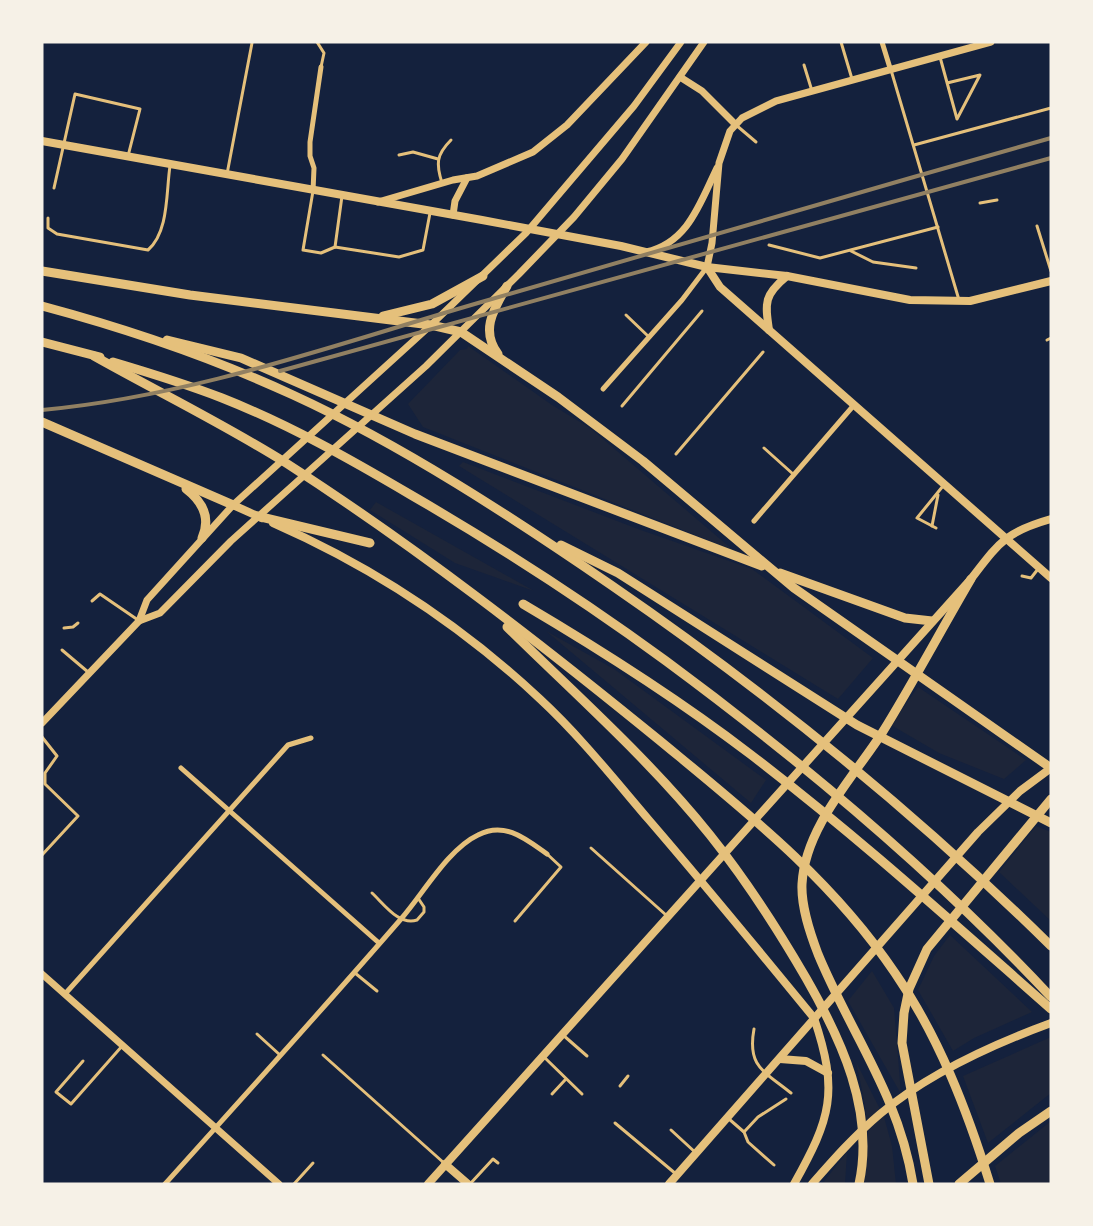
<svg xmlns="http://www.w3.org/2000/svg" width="1093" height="1226" font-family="Raleway,sans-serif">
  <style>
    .green { fill: #1d2539 }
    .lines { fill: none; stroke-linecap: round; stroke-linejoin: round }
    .service { stroke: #e5c07b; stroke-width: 3 }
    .minor { stroke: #e5c07b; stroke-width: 5 }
    .tertiary { stroke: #e5c07b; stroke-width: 7 }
    .secondary { stroke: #e5c07b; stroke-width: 8 }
    .motorway { stroke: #e5c07b; stroke-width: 9 }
    .rail { stroke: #918062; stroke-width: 4 }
  </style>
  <rect width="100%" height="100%" fill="#14213d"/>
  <g class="green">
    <path d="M468,346L552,405L590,428L733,550L423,427L408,404L460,350L467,349Z"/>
    <path d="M463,462L638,529L752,569L873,658L838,699L459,466Z"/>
    <path d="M376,502L534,591L455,563L370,510Z"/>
    <path d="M546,631L614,669L766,780L751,803Z"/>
    <path d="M918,687L1026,760L1004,779L939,753L891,725Z"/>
    <path d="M1036,826L1051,832V921L999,872Z"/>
    <path d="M950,935L1032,1012L974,1038L953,1051L918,990L934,956Z"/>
    <path d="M872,971L894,1008L901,1094L848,1001Z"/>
    <path d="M1051,1037V1093L988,1143L963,1076Z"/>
    <path d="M856,1062L884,1117L892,1146L896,1184H863C873,1137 866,1108 856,1062Z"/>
    <path d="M1051,1121V1184H1001L995,1166Z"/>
    <path d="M847,1152L845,1184H822Z"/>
  </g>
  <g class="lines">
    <g class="service">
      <path d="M317,42L324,53L321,67"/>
      <path d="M841,42L852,79"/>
      <path d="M940,57L957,119L980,75L947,83"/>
      <path d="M804,65L812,91"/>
      <path d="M891,70L959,300"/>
      <path d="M736,125L756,142"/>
      <path d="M914,145L1051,108"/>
      <path d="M399,155L413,152L438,159"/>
      <path d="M227,174L252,43"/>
      <path d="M442,183C436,164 436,155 451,140"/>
      <path d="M54,188L75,94L140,109L128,156"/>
      <path d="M313,191L303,250L321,253L335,247L399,257L423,250L430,213"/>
      <path d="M980,203L997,200"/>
      <path d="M48,218V228L57,234L148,250C169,232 166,192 170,166"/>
      <path d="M1037,226L1051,271"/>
      <path d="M769,245L820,258L938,227"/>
      <path d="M335,247L342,196"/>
      <path d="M851,251L873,262L916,268"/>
      <path d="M626,315L649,337"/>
      <path d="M1047,340L1051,338"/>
      <path d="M622,406L702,311"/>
      <path d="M764,448L793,474"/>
      <path d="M676,454L763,352"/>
      <path d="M932,526L938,495"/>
      <path d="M936,528L917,518L943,486"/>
      <path d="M1022,576L1031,578L1038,569"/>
      <path d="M92,601L100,594L138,620"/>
      <path d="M64,628L73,627L78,623"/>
      <path d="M62,650L88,672"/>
      <path d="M42,737L57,756L45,773V784L78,816L42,855"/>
      <path d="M591,848L666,915"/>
      <path d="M372,893C384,904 399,926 417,920L424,912V907L418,898"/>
      <path d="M515,921L561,867L547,854"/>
      <path d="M355,973L377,991"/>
      <path d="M754,1029C747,1067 764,1071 791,1093"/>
      <path d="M257,1034L280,1055"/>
      <path d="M563,1035L587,1056"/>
      <path d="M323,1055L444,1163"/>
      <path d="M544,1057L582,1094"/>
      <path d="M83,1061L56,1092L71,1104L123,1045"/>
      <path d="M620,1086L628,1076"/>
      <path d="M552,1094L565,1080"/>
      <path d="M729,1119L744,1132L748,1142L774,1165"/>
      <path d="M615,1123L676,1174"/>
      <path d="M671,1130L696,1153"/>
      <path d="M744,1132L758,1117L786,1099"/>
      <path d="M294,1184L313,1163"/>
      <path d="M470,1184L493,1159L498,1163"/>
    </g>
    <g class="minor">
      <path d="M882,42L890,68"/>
      <path d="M313,191L314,168L310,156V142L321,67"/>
      <path d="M603,389L682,300L707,267"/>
      <path d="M754,521L854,405"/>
      <path d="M181,768L379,943"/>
      <path d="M65,994L288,745L311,738"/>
      <path d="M165,1184C244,1096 324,1008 401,919C423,894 448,849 478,835C505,821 526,839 547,854"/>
    </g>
    <g class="tertiary">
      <path d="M680,77L702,91L735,124"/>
      <path d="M378,202L453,180L477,176L533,152L567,125L646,42"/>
      <path d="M453,215L455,201L467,178"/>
      <path d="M646,252C688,243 700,203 717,168"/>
      <path d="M707,267L712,243L719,163L730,131L742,118L776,101L991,42"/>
      <path d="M139,621L160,613L231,541L426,366L519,274L574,217L622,159L704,42"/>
      <path d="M42,723L139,621L147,600L233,505L431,325L526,233L634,106L681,42"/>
      <path d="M42,974L279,1184"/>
    </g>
    <g class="secondary">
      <path d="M42,141L482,220L621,246L707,267L787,276L910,300L970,301L1051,281"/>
      <path d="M707,267L720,287L1051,578"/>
      <path d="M769,330C765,302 764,295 787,276"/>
      <path d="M233,505L262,518"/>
      <path d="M273,523C371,566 461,625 540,699C580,736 614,779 649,820C705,885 760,952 814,1018C839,1092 831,1118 794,1184"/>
      <path d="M780,1059L806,1061L828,1073"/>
      <path d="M445,1164L468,1184"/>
      <path d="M428,1184L971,579C999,543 1005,532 1051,519"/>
      <path d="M669,1184L978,832L1020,791L1051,768"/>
      <path d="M812,1184C833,1160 855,1135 880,1114C929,1073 991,1045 1051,1023"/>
    </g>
    <g class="motorway">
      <path d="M42,271L190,295L431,325L461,332L558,397L643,461L794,588L1051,768"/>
      <path d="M42,306C128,329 213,358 293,395C402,445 512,517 611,585C768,693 915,812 1051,946"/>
      <path d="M383,316L432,304L483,276"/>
      <path d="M167,340L241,358L415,434L762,566"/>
      <path d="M42,342L100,357"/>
      <path d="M498,354C480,330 494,309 507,286"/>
      <path d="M94,356C158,392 224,424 286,463C415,546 540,643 659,740C745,811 832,879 895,973C939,1037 967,1110 990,1184"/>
      <path d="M113,362C150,373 186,384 222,398C288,424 350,459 411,495C499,546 584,601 666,661C804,763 934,872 1051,997"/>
      <path d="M42,422L233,505"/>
      <path d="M186,489C203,502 211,518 202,538"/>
      <path d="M257,516L370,543"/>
      <path d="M561,545L618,573L857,725L1051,823"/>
      <path d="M780,573L905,618L932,621"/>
      <path d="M523,604C601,650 678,699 750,754C855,834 952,922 1051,1009"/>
      <path d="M507,627C576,695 650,760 710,835C746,880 777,928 806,978C841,1039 875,1111 859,1184"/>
      <path d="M913,1184C899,1095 851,1034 818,954C810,933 801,907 802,884C805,827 853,778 882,733C913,683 941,630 971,579"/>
      <path d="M929,1184L902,1043L904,1013L909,989L927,949L1051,799"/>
      <path d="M959,1184L1019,1133L1051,1111"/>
    </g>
    <g class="rail">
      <path d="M280,371L1051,158"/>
      <path d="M42,410C195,396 339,343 485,301C674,247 862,191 1051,138"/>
    </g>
  </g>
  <rect width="1093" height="1226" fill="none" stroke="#f6f1e7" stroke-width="87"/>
</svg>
